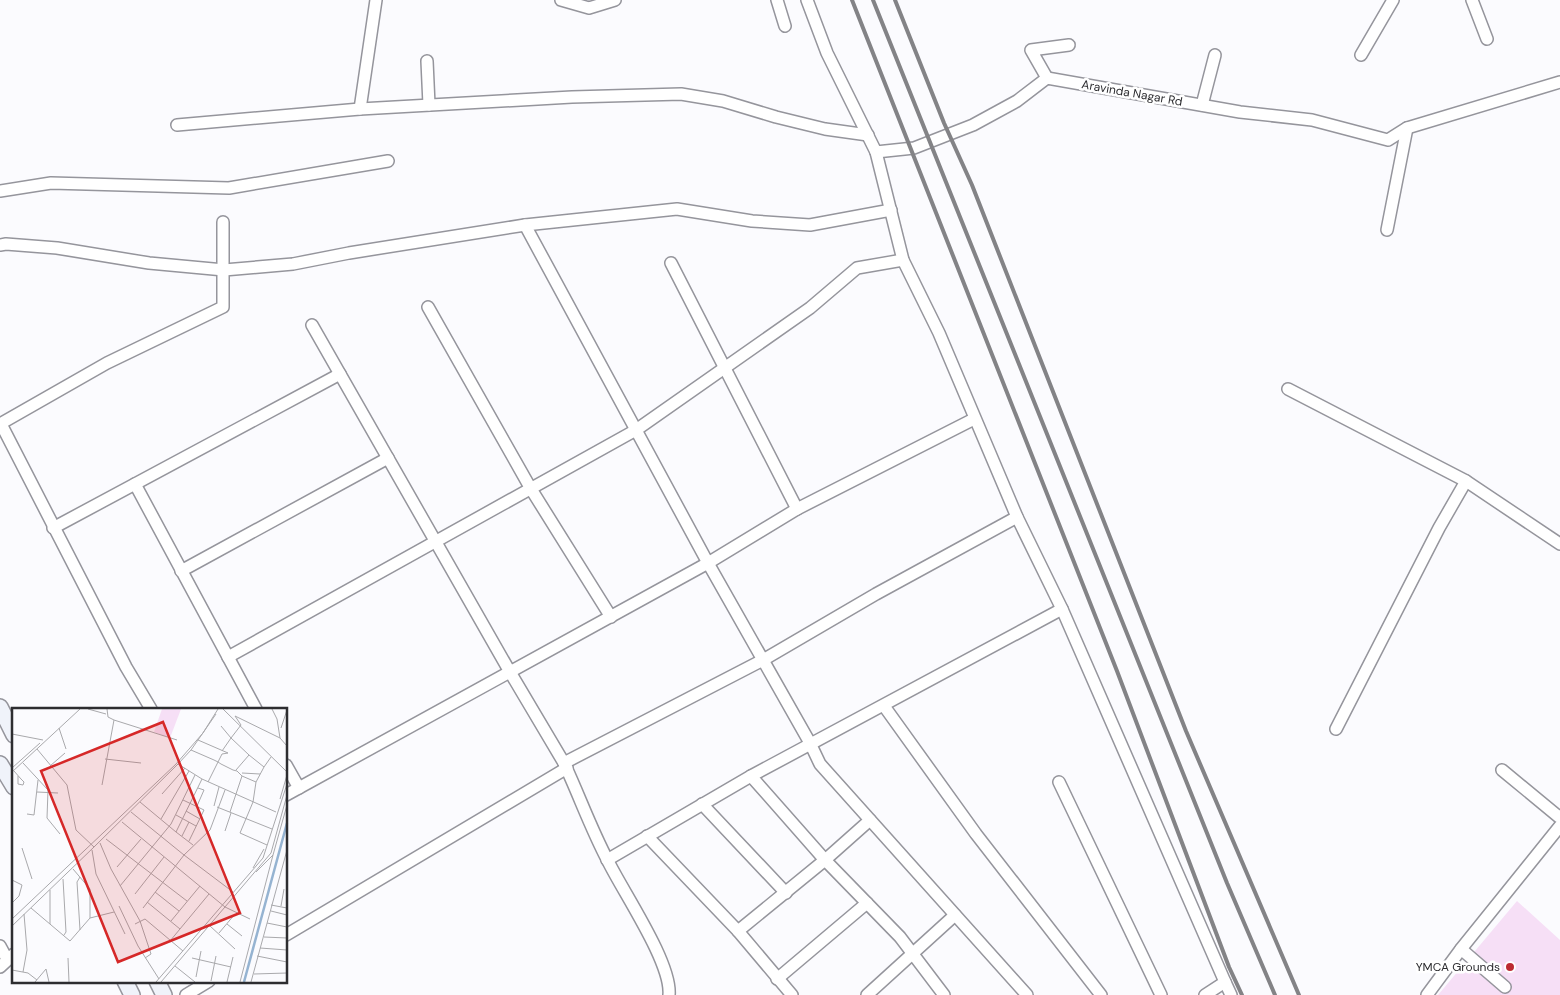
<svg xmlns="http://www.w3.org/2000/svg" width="1560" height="995" font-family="'DM Sans',sans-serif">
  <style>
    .green { fill: #f6dff6 }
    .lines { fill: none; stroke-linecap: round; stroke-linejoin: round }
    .minor-casing { stroke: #95959c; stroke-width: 14 }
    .secondary-casing { stroke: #95959c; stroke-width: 18 }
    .minor { stroke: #fff; stroke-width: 11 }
    .secondary { stroke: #f0f3fa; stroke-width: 15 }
    .rail { stroke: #838386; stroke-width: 4 }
    .poi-dot { fill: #bc2c32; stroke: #fff; stroke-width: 2 }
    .labels { text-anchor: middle; stroke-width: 5; stroke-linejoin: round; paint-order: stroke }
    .street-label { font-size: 12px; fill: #2d2d30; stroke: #fff }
    .poi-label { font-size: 12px; fill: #2d2d30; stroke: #fff; text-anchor: end }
    .inset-river { fill: none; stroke: #95b3d1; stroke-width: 2.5 }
    .inset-road { fill: none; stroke: #a9a9ac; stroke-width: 1 }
    .view { fill: #d62828; fill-opacity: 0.15; stroke: #d62828; stroke-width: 2.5 }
    .inset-edge { fill: none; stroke: #2d2d30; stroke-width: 2.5 }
  </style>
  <rect width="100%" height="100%" fill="#fbfbfe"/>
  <path class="green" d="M1517,901L1560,940V995H1438Z"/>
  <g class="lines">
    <defs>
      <g id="minor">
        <path d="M561,0L589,8L615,0"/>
        <path d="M777,0L785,26"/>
        <path d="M807,0L827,53L876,152L914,148L973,125L1017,101L1047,78L1240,112L1312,120L1388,140L1407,128L1560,82"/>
        <path d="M1472,0L1487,39"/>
        <path d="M1361,55L1393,0"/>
        <path d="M427,61L429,105"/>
        <path d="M1047,78L1031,50L1069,45"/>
        <path d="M1202,105L1215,55"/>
        <path d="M360,109L376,0"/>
        <path d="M177,125L360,109L572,97L681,94L723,101L776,117L825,129L868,135"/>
        <path d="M876,152L903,260L939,333L1017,517L1062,609L1225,982L1205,995"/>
        <path d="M0,191L51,183L229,188L388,161"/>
        <path d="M525,225L708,563L810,743L820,764L1027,995"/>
        <path d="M1387,230L1407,128"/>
        <path d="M0,245L6,244L57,248L149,263L224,270L293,264L349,253L525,225L677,209L752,221L810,225L891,210"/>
        <path d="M671,263L797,509"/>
        <path d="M428,307L531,489L611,617"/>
        <path d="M312,325L510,672L564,763L763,660L876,594L1017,517"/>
        <path d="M1288,389L1466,481L1560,544"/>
        <path d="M0,424L107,363L223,307V222"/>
        <path d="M1,424L126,667L151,709"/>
        <path d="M135,484L256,709"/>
        <path d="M53,528L340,374"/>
        <path d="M181,571L388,458"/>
        <path d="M228,657L636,430L810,308L857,268L903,260"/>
        <path d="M884,706L976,834L1101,995"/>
        <path d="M1336,729L1439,528L1466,481"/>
        <path d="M564,763C579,795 591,829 608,861C623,892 672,963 669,995"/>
        <path d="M286,765L299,788"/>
        <path d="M1502,770L1559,817L1560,816"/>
        <path d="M1059,782L1161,995"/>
        <path d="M286,795L708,563L797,509L974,419"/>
        <path d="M702,804L786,893"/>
        <path d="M647,836L738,931L792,995"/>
        <path d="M607,860L751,776"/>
        <path d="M738,931L825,860L870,820"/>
        <path d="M286,935L567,768"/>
        <path d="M0,946L7,959"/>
        <path d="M1461,949L1505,987"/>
        <path d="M0,967L14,954"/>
        <path d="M777,979L867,903"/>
        <path d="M1225,982L1231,995"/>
        <path d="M186,995L209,981"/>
        <path d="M867,995L955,915"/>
        <path d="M944,995L900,937L825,860L751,776L1062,609"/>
        <path d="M1427,995L1461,949L1560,826"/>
      </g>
      <g id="secondary">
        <path d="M0,707L14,735"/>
        <path d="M0,764L14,787"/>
        <path d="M125,981L132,995"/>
        <path d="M157,981L164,995"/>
      </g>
    </defs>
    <use href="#minor" class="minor-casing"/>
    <use href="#secondary" class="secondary-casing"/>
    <use href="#minor" class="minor"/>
    <use href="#secondary" class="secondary"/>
    <g class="rail">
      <path d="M852,0L1117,671L1229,967L1242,995"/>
      <path d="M873,0L1227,883L1275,995"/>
      <path d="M895,0L944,123L972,185L1186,731L1299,995"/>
    </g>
  </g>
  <circle class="poi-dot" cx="1510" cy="967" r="5"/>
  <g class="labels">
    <g class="street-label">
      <text transform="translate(1132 93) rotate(10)" y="4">Aravinda Nagar Rd</text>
    </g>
    <g class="poi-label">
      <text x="1500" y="971">YMCA Grounds</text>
    </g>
  </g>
  <g transform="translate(12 708)">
    <rect width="275" height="275" fill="#fbfbfe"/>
    <path d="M150,1H169L158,30L142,24Z" fill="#f6dff6"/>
    <path class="inset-river" d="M232,274L275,115"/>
    <path class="inset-road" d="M76,1L94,6M95,1L96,9L102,12L165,32M211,1L275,64M260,1L265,11L268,30L275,38M209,18L219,30L210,43M47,20L54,41M269,20L275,2M0,26L31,32M186,32L204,6M237,47L252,59L259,49M93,51L129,55M11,55L36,82L35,110L48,126M166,56L179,42M38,58L53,45M0,60L28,35M224,62L237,47L219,30L229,17L223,8L268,30M2,63L9,71L12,74L11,77L6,76V68M0,64L68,1M230,65L248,66M196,74L210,46L216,45L186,32L179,42L202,52L206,54L209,56L221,62L225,63L230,68M244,74L252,59M90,77L102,12M25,84L46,85M150,86L173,60M268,91L275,67M171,92L192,102L177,133M128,94L164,124L190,71M185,98L192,82L186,80M202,98L207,79M205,99L260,121M174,103L188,111M119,104L172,147L131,200M218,104L230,68L244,74L241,94L228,125L255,137M15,106L22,107L26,72M164,107L184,118M149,111L177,63M110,114L213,199L238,211M213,123L219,105M164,124L181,137M170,128L177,114M94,131L175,193M88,135L99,161L128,213L139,246L133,250M82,139L166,56L190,71L264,104M10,140L20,171M80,142L84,166L113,226M172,147L198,122L213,82M172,147L221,184M105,159L129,131M241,160L252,141M61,161L78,181V210M244,164L261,147L275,97M51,171L54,224L52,227M0,172L10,177L7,188L0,195M108,178L159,116L183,67M38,182V216M143,184L167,203M123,186L152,149M135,194L168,221M259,197L275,200M107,198L126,238L147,271M269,198L272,181M19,200L58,233L78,210L102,204M259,203L275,207M0,211L164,56L191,25L206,1M159,213L188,178M255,215L275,219M123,216L133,211L171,243M215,216L230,228M0,218L82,139L64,122L55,77L25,41M198,218L223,241M68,222L65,174L68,169M207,225L223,206M252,229L275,230M158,233L197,186M248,240L275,242M245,248L275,254M56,250L57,274M180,250L219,259M163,258L183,274M0,262L16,265L25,272M11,264L15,242L12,206M242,266L275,265M184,269L189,243M199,273L204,248M23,274L34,261L37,274M144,274L251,150L275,76M149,274L259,145L275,87M215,274L221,249M228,274L261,147M239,274L275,142"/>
    <path class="view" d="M151,14L228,205L106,254L29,63Z"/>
    <rect width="275" height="275" class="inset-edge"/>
  </g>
</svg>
